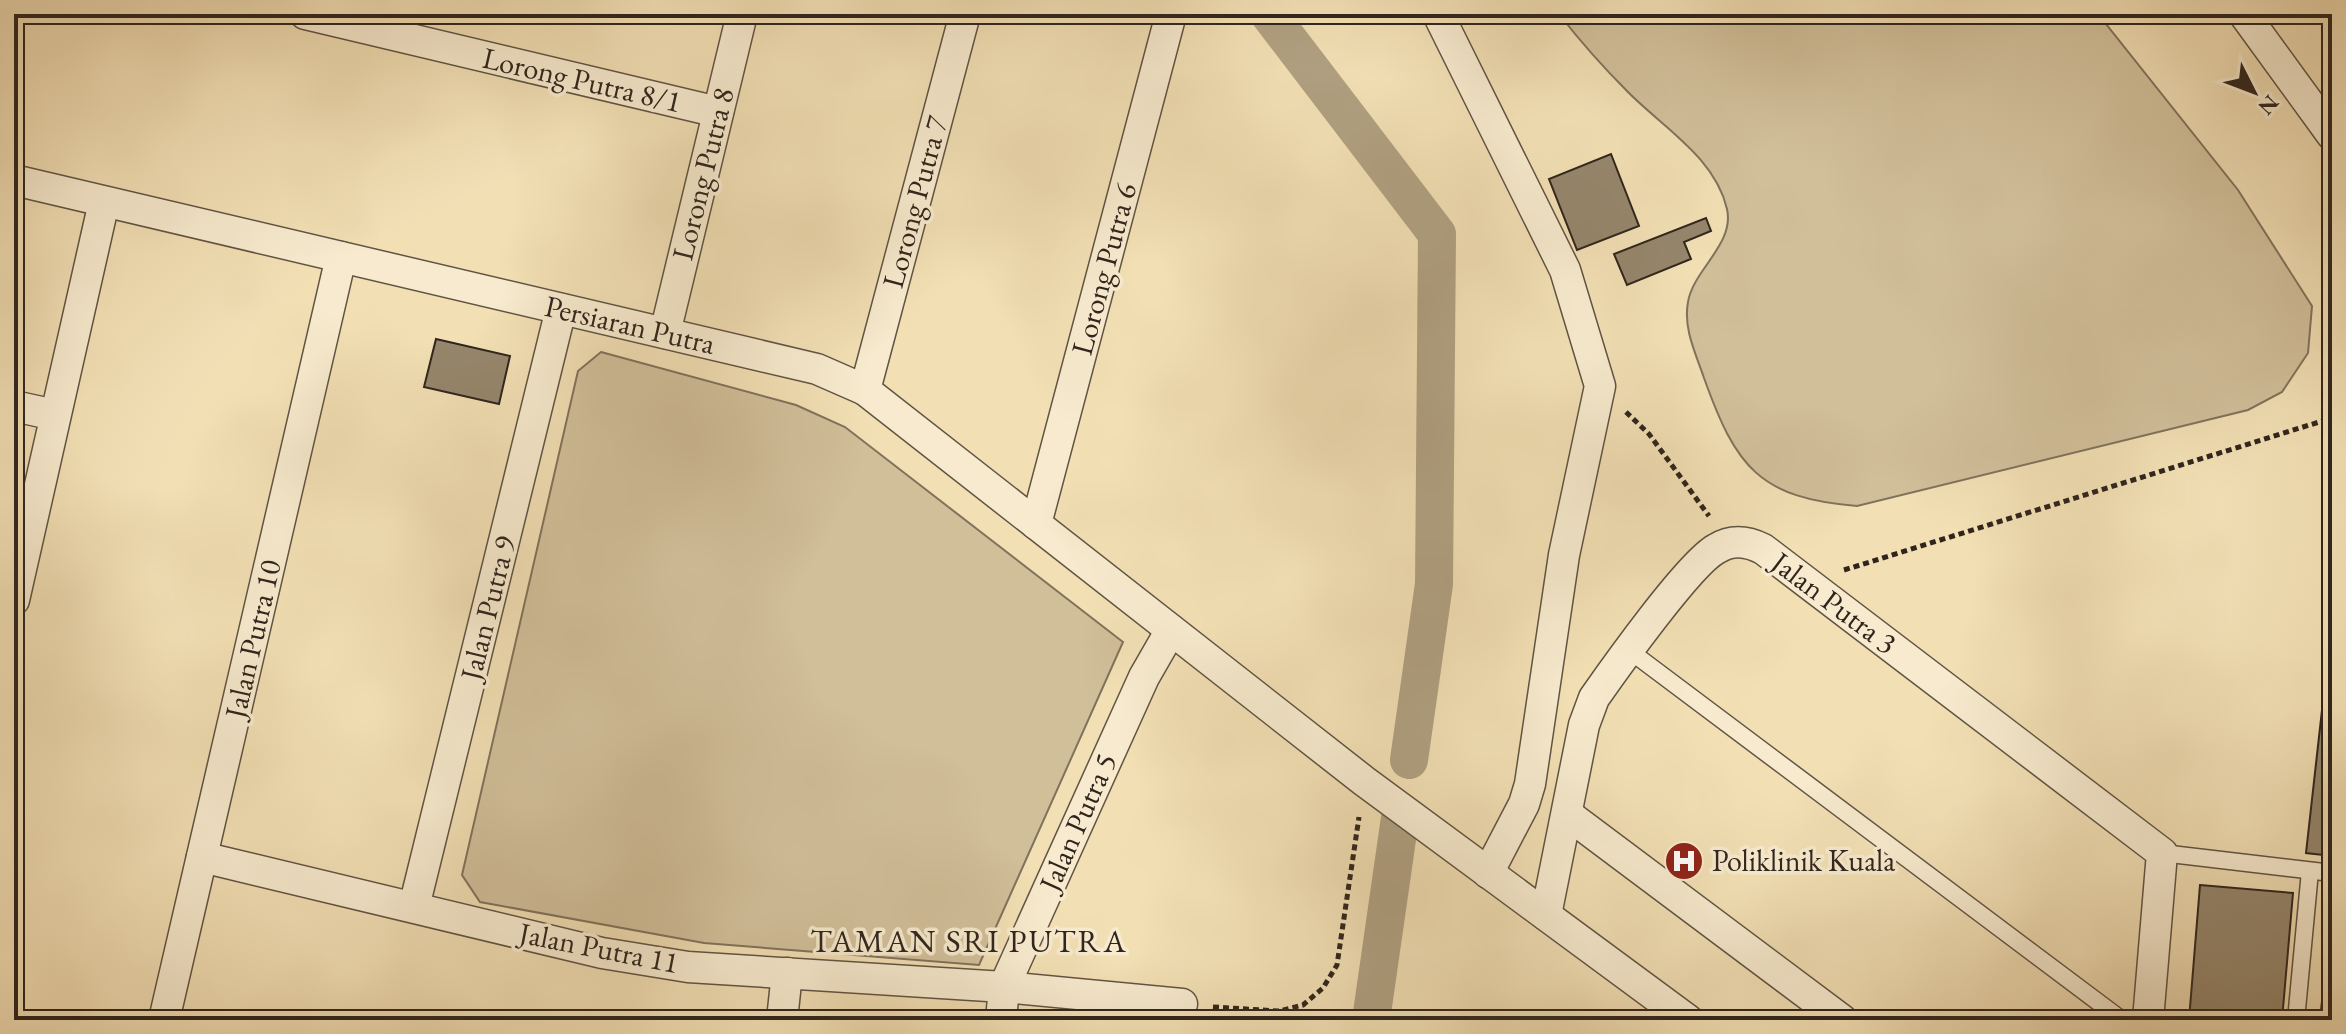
<svg xmlns="http://www.w3.org/2000/svg" width="2346" height="1034" font-family="'EB Garamond',serif">
  <style>
    .green { fill: #d1bf9a; stroke: #80725c; stroke-width: 2 }
    .lines { fill: none; stroke-linecap: round; stroke-linejoin: round }
    .canal { stroke: #b0a081; stroke-width: 38 }
    .building { fill: #95866c; stroke: #30251d; stroke-width: 2 }
    .lane-casing { stroke: #605443; stroke-width: 19 }
    .street-casing { stroke: #605443; stroke-width: 33 }
    .path { stroke: #30251d; stroke-width: 5; stroke-dasharray: 6 4; stroke-linecap: butt }
    .lane { stroke: #f7eace; stroke-width: 16 }
    .street { stroke: #f7eace; stroke-width: 30 }
    .labels { text-anchor: middle; stroke-width: 7; stroke-linejoin: round; paint-order: stroke }
    .street-label { font-size: 30px; fill: #30251d; stroke: #f7eace }
    .poi-label { font-size: 30px; fill: #30251d; stroke: #f7eace; text-anchor: start }
    .neighbourhood-label { font-size: 32px; letter-spacing: 2px; fill: #30251d; stroke: #f7eace }
  </style>
  <rect width="100%" height="100%" fill="#f2dfb4"/>
  <filter id="stains"><feTurbulence type="fractalNoise" baseFrequency=".0025" numOctaves="4"/><feColorMatrix values="0 0 0 0 .2 0 0 0 0 .09 0 0 0 0 .02 0 0 0 .5 -.17"/></filter>
  <radialGradient id="worn" r=".72"><stop offset=".6" stop-color="#630" stop-opacity="0"/><stop offset="1" stop-color="#630" stop-opacity=".3"/></radialGradient>
  <g class="green">
    <path d="M1559,14H2098L2238,190L2312,306L2308,353L2282,392L2248,410L1857,506C1759,498 1736,467 1704,378C1696,354 1683,329 1688,302C1693,270 1735,244 1727,209C1715,157 1662,127 1627,91C1603,67 1580,41 1559,14Z"/>
    <path d="M601,352L796,405L845,427L1123,642L979,965L704,943L480,902L462,875L578,371Z"/>
  </g>
  <g class="lines">
    <g class="canal">
      <path d="M1269,14L1437,234L1434,584L1409,760"/>
      <path d="M1371,1020L1400,818"/>
    </g>
  </g>
  <g class="building">
    <path d="M1611,154L1639,226L1577,250L1549,179Z"/>
    <path d="M1706,218L1711,231L1684,242L1691,259L1627,285L1614,254Z"/>
    <path d="M436,339L510,356L499,404L424,387Z"/>
    <path d="M2322,710L2332,711V856L2306,853Z"/>
    <path d="M2200,885L2293,893L2282,1020H2189Z"/>
    <path d="M2332,907V1020H2320Z"/>
  </g>
  <g class="lines">
    <defs>
      <g id="lane">
        <path d="M1630,651L2122,1020"/>
        <path d="M2162,853L2332,873"/>
        <path d="M2296,1020L2310,871"/>
      </g>
      <g id="street">
        <path d="M305,14L718,112"/>
        <path d="M1438,14L1565,270L1600,386L1564,555L1530,784L1524,804L1488,873"/>
        <path d="M2244,14L2332,135"/>
        <path d="M14,180L817,369L865,390L1364,781L1688,1020"/>
        <path d="M665,333L742,14"/>
        <path d="M865,390L965,14"/>
        <path d="M14,406L55,415"/>
        <path d="M1036,524L1171,14"/>
        <path d="M14,600L104,202"/>
        <path d="M1567,814L1842,1020"/>
        <path d="M202,857L602,953L688,967L1004,987L1182,1004"/>
        <path d="M414,907L561,309"/>
        <path d="M1546,915L1584,725L1594,698C1615,668 1689,564 1716,549C1732,539 1747,541 1763,549L2162,853L2148,1020"/>
        <path d="M164,1020L341,257"/>
        <path d="M782,1020L787,973"/>
        <path d="M1001,1020L1004,987L1144,677L1171,630"/>
      </g>
    </defs>
    <use href="#lane" class="lane-casing"/>
    <use href="#street" class="street-casing"/>
    <g class="path">
      <path d="M1626,412L1649,434L1709,516"/>
      <path d="M1844,570L2332,418"/>
      <path d="M1213,1007L1279,1011L1303,1005L1323,988L1337,965L1359,817"/>
    </g>
    <use href="#lane" class="lane"/>
    <use href="#street" class="street"/>
  </g>
  <defs>
    <symbol id="hospital-disc" viewBox="-11 -11 22 22"><circle r="9.5" fill="#8f2418" stroke="#f7eace"/><path d="M-5-5h3v3.5h4V-5h3V5h-3V1.5h-4V5h-3Z" fill="#fff"/></symbol>
  </defs>
  <g fill-rule="evenodd">
    <use href="#hospital-disc" x="1662" y="839" width="44" height="44"/>
  </g>
  <g class="labels">
    <g class="street-label">
      <text transform="translate(582 80) rotate(13)" y="10">Lorong Putra 8/1</text>
      <text transform="translate(703 174) rotate(-76)" y="10">Lorong Putra 8</text>
      <text transform="translate(915 202) rotate(-75)" y="10">Lorong Putra 7</text>
      <text transform="translate(1104 269) rotate(-75)" y="10">Lorong Putra 6</text>
      <text transform="translate(630 325) rotate(13)" y="10">Persiaran Putra</text>
      <text transform="translate(1834 603) rotate(37)" y="10">Jalan Putra 3</text>
      <text transform="translate(488 608) rotate(-76)" y="10">Jalan Putra 9</text>
      <text transform="translate(253 639) rotate(-77)" y="10">Jalan Putra 10</text>
      <text transform="translate(1078 822) rotate(-66)" y="10">Jalan Putra 5</text>
      <text transform="translate(599 948) rotate(11)" y="10">Jalan Putra 11</text>
    </g>
    <g class="poi-label">
      <text x="1712" y="871">Poliklinik Kuala</text>
    </g>
    <g class="neighbourhood-label">
      <text x="969" y="952">TAMAN SRI PUTRA</text>
    </g>
  </g>
  <rect width="2346" height="1034" fill="none" stroke="#f2dfb4" stroke-width="48"/>
  <rect x="16" y="16" width="2314" height="1002" fill="none" stroke="#30251d" stroke-width="4"/>
  <rect x="24" y="24" width="2298" height="986" fill="none" stroke="#30251d" stroke-width="2"/>
  <g transform="translate(2254 92) rotate(132)" stroke="#f7eace" stroke-width="6" paint-order="stroke">
  <path d="M0-6L14 30L0 20L-14 30Z" fill="#30251d"/>
  <text y="-12" font-size="22" font-weight="bold" text-anchor="middle" fill="#30251d">N</text>
  </g>
  <rect width="100%" height="100%" filter="url(#stains)"/>
  <rect width="100%" height="100%" fill="url(#worn)"/>
</svg>
